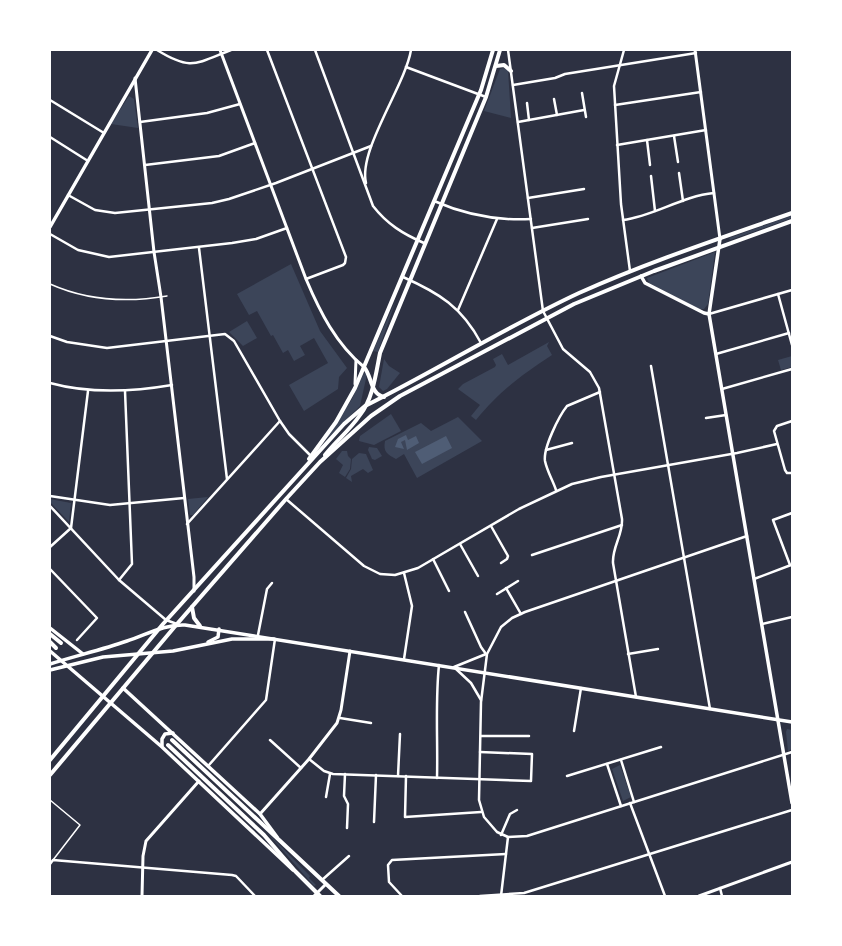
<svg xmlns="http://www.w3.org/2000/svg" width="842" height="946" font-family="'Public Sans',sans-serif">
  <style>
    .green { fill: #3c4559 }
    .water { fill: #4f5d75 }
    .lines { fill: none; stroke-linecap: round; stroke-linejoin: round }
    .service { stroke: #fff; stroke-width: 1.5 }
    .minor { stroke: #fff; stroke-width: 2.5 }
    .tertiary { stroke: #fff; stroke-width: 3 }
    .secondary { stroke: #fff; stroke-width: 3.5 }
    .primary { stroke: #fff; stroke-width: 4 }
  </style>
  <rect width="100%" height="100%" fill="#2d3142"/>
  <g class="green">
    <path d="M503,68L508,70L511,118L484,111L500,69Z"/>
    <path d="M129,96L134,99L138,128L111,124Z"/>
    <path d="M791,216L792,218L730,240L729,238Z"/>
    <path d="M715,252L708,304L704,309H699L649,283L647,278Z"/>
    <path d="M291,264L320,331L347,368L339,377L338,389L304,411L289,385L328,363L314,338L300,346L305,355L294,361L288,350L283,353L273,335L271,336L257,311L249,315L237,294Z"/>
    <path d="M396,300L378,352L373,351Z"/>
    <path d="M247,321L257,338L243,346L229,332Z"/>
    <path d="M549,342L547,346L552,355C520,376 500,391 476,420L471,416L480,405L458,389L463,384L495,367L496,365L493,359L502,354L508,365Z"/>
    <path d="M792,356V367L781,370L778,360Z"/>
    <path d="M384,359L389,366L400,373L387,389L383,391L379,387Z"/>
    <path d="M364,373L367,374L360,406L325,441L352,399Z"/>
    <path d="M391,414L401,431L374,445L359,441L360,436Z"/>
    <path d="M458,417L482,441L417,478L404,454L396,459C387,454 383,452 385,441L421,423L431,431Z"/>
    <path d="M369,447L377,448L382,456L375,460L372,459L368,450Z"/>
    <path d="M342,451H347L348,456L351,459L350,469L345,477L339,473L343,465L336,459Z"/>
    <path d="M359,453L366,454L373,470L368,473L363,469L351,476L352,482L346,478L351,469L352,459Z"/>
    <path d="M208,497L193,515H190L188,499Z"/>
    <path d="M50,499L71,503L69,522L50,502Z"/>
    <path d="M787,729L792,730V749L788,751L786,732Z"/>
    <path d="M620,765L631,797L623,801L612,769Z"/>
    <path d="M262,827L310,876L309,878L316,885L314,886Z"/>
  </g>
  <g class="water">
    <path d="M406,435L408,440L416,436L419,443L407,450L405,440L401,442L404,449L395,447L398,439Z"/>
    <path d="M446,436L452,448L422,464L415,452Z"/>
  </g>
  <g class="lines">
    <g class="service">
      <path d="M50,284C88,301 126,303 167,296"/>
      <path d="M50,800L80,825L53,860"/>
    </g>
    <g class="minor">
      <path d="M157,50C191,71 195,64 231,50"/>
      <path d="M267,50L346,257L345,263L343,265L306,279"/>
      <path d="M315,50L373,206C387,224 403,234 424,243"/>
      <path d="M508,50L543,311L563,349L590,372L599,388L622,519C623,535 612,547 613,563L636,697"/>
      <path d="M624,50L614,86L621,204L630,271"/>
      <path d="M406,67L486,97"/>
      <path d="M513,85L555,78L565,74L696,53"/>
      <path d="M582,93L586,117"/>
      <path d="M554,99L557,115"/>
      <path d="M50,100L104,133"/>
      <path d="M527,103L529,120"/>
      <path d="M615,105L701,92"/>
      <path d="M140,122L207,113L240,104"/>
      <path d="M518,122L584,110"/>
      <path d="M674,136L678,162"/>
      <path d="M50,137L88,161"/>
      <path d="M647,140L650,165"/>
      <path d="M617,145L706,130"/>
      <path d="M145,165L219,156L255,143"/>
      <path d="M679,173L683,201"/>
      <path d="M651,176L655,211"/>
      <path d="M366,183C358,150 405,86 411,50"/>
      <path d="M68,195L95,210L115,213L212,203L229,199L276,183L371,146"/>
      <path d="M528,198L584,189"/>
      <path d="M434,201C466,215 496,221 531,219"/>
      <path d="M623,220C654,216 682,196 714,193"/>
      <path d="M532,228L588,219"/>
      <path d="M50,234L78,250L109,257L232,243L256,239L287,228"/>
      <path d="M199,248L227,479"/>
      <path d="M403,277C439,293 462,307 481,343"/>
      <path d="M778,294L792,345"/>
      <path d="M458,310L497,219"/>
      <path d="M709,314L792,290"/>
      <path d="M50,336L67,342L107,348L225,334L234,341L280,421L289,434L311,456"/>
      <path d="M716,354L789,333"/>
      <path d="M651,366L710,709"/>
      <path d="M50,383C90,394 131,392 172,385"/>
      <path d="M722,389L792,369"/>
      <path d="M706,418L726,415"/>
      <path d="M792,421L777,426L774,431L785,470L787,473H792"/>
      <path d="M546,450L572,443"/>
      <path d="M556,490C553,481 547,471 545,461C543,448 559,416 567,406L600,392"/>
      <path d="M50,496L110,505L184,498"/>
      <path d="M286,499L364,566L380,574L395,575L418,568L519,509L572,484L601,477L737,453L777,444"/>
      <path d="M50,506L119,580L166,620L177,624"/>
      <path d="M187,524L280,421"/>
      <path d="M491,526L508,556L507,559L501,563"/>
      <path d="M747,536L525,612L512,618L501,627L487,654L481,702L479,800L484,817L497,832L508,837L527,836L792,752"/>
      <path d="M460,544L478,576"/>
      <path d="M50,547L71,528L88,391"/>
      <path d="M532,555L622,525"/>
      <path d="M433,559L449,591"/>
      <path d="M790,565L773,520L792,513"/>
      <path d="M50,569L97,618L77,640"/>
      <path d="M404,573L412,606L404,659"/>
      <path d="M754,579L791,565"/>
      <path d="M119,580L132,564L125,391"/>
      <path d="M506,588L521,614"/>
      <path d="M497,594L518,581"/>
      <path d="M465,612L481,647L486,654"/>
      <path d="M762,624L792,617"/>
      <path d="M258,635L267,589L272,583"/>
      <path d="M628,654L658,649"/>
      <path d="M454,667L486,654"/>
      <path d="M456,669L471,683L481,700"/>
      <path d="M340,718L371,723"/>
      <path d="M574,731L581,688"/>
      <path d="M481,736H529"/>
      <path d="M270,740L301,768"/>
      <path d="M309,759L324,771L333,774L531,781L532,754L480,752"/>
      <path d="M621,760L634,802"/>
      <path d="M607,764L621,806"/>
      <path d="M209,765L266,700L275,639"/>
      <path d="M345,774L344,796L348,804L347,828"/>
      <path d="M398,776L400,734"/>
      <path d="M406,776L405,817L481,812"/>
      <path d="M567,776L661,747"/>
      <path d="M437,778C438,740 435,703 439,665"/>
      <path d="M326,797L330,774"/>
      <path d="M630,803L665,896"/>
      <path d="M374,822L376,775"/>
      <path d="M501,835L510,814L517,810"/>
      <path d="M50,864L53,860L232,875L236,876L255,896"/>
      <path d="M322,880L349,856"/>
      <path d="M720,888L722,896"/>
      <path d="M402,896L389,882L388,865L392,860L506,854"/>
      <path d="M480,896L524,893L792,810"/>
      <path d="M501,896L508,837"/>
    </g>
    <g class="tertiary">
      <path d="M220,50L306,279C320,312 336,344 364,367"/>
      <path d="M695,50L720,239"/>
      <path d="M135,78L154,252L161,297L194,577V591"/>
      <path d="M355,384L356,360"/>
      <path d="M260,814L309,759L337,723L341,710L350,651"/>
      <path d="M142,896L143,856L146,841L199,781"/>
      <path d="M314,896L326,884"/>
      <path d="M699,896L792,862"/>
    </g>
    <g class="secondary">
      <path d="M50,227L152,50"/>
      <path d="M720,239L709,314L792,803"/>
      <path d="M641,276L645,283L704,313L709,314"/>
      <path d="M50,628L83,654"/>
      <path d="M208,642L218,637L219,629"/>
      <path d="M50,651L162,747L293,870"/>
      <path d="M50,664C75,656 101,650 127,641C146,635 164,624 185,625L792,722"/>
      <path d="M50,670L103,657L173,651L232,639H274"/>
      <path d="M123,688L260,814L277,837"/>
      <path d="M162,746V739L165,734L173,733"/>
    </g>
    <g class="primary">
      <path d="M496,66L504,65L511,71"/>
      <path d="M364,367C372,376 370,394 384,397"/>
      <path d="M325,455C336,441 350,430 360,415C373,399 376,373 380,353L486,97L500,50"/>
      <path d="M309,459L336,422L355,388L481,90L493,50"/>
      <path d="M192,607L194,618L200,626"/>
      <path d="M50,634L61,643"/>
      <path d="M50,642L56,648"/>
      <path d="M172,740L339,896"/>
      <path d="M168,745L264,835L295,871L320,896"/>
      <path d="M50,760L163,624L344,424L365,406C437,370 506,327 579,293C648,262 721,238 792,213"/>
      <path d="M50,775L177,624L286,499L320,462L371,416L400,396L574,304L654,271L792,221"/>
    </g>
  </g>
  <rect width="842" height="946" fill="none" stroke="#ffffff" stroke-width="102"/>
</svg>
